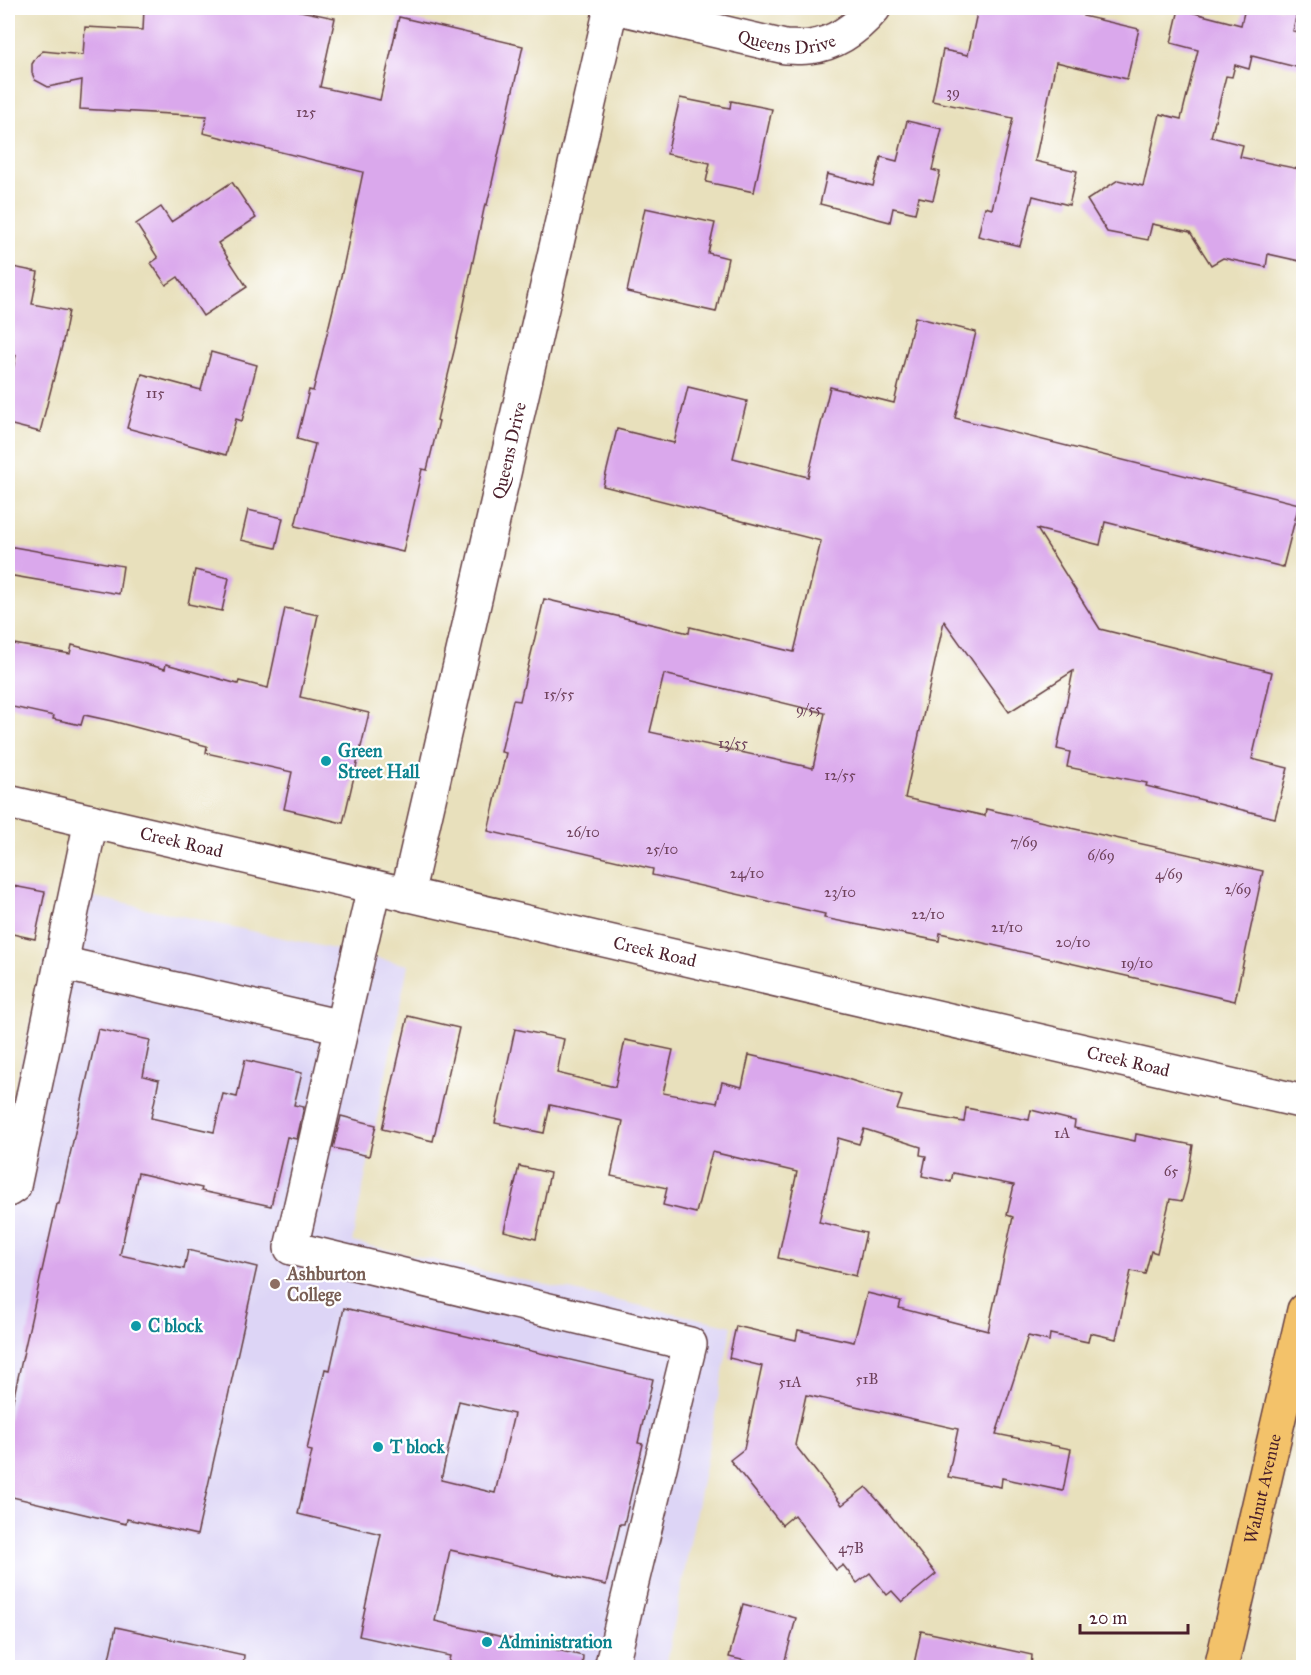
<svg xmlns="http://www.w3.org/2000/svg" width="1311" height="1675" font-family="'IM FELL Great Primer',serif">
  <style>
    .built { fill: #ddd5f6 }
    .building { fill: #daa8ec; fill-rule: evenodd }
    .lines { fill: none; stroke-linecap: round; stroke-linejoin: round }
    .minor-casing { stroke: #623c41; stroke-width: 36 }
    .major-casing { stroke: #623c41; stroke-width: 36 }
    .minor { stroke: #fff; stroke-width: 33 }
    .major { stroke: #f3c26a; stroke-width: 33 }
    .culture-dot { fill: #0f9aa8; stroke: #fff; stroke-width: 2 }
    .education-dot { fill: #8d6e63; stroke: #fff; stroke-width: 2 }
    .labels { text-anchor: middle; stroke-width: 4.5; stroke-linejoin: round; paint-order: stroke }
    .number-label { font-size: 15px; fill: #6e415b }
    .street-label { font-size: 18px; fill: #4a1f2b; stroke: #fff }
    .culture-label { font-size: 18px; font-weight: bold; fill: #0d838f; stroke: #fff; text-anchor: start }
    .education-label { font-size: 18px; font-weight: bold; fill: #785e54; stroke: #fff; text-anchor: start }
  </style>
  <rect width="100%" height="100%" fill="#fff"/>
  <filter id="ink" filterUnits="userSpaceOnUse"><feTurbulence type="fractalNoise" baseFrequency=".0167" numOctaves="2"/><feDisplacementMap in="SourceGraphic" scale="12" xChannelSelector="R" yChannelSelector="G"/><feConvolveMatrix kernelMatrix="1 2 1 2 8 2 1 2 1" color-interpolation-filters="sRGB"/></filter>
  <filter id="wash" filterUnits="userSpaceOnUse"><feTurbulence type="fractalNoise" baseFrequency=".008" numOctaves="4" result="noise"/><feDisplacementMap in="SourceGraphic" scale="24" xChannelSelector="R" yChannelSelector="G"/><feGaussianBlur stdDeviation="1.35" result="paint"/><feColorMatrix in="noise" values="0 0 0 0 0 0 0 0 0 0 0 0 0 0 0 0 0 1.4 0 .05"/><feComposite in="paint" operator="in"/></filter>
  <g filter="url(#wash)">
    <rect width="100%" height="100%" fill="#e8e0bc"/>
    <path class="built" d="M61,890L408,965L352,1242L732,1326L666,1667L8,1668V1120Z"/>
    <g id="blocks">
      <g class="building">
        <path d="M144,8H286L335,18L320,87L380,100L399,17L523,46L487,205L485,204L455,347L437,420L439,421L427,470L422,469L403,552L295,526L315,444L297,439L309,390L313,391L343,268L363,172L203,133L207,116L80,109L82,80L48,87L35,80L32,73V64L37,56L43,51L83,55L85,27L143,30Z"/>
        <path d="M978,8H1085L1083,16L1139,29L1127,79L1056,62L1035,161L1077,171L1069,205L1033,196L1020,246L978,236L985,207L992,209L1013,118L932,101L943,50L968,55Z"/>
        <path d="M1245,8H1298L1293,31L1304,33V69L1252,56L1249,69L1235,65L1232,77L1226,76L1211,137L1243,145L1240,157L1304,170V262L1268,254L1266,267L1223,258L1211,265L1190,232L1152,224L1148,240L1107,232L1087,200L1118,180L1143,186L1160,114L1181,119L1198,50L1171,43L1179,9L1241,25Z"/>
        <path d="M680,98L730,108L731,101L772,109L754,192L706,182L710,163L667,154Z"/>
        <path d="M907,121L942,129L932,170L940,172L933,200L919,197L915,213L893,208L890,222L820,204L827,174L873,186L881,157L897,161Z"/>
        <path d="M232,182L256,218L218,243L247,287L203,316L178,277L166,285L151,263L158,258L136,224L161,207L171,222Z"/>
        <path d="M645,208L715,223L708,253L728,258L716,312L627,292Z"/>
        <path d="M8,266L38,272L32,304L69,311L62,346L40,432L8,424V393L16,355H8Z"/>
        <path d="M915,317L976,332L955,418L1299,504L1283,567L1105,522L1100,545L1037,529L1100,629L1272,672L1252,759L1288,768L1275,818L1146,786L1147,783L1067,767L1070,752L1057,749L1073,671L1009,712L944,621L905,798L985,816L986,809L1263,871L1235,1001L940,933L939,941L824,918L825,914L652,875L653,869L488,831L506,753L501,752L513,700L520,701L544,599L689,633L690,627L794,652L821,541L603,486L617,429L674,443L688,387L747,401L733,458L808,477L830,387L894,403ZM664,674L825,713L813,768L650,732Z"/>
        <path d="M211,352L257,365L242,421L236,419L226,455L127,428L142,374L201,390Z"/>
        <path d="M248,510L283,518L276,548L241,540Z"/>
        <path d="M8,546L123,566L119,594L8,575Z"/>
        <path d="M195,570L229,578L222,611L188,604Z"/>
        <path d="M285,608L318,615L300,697L369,713L343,823L284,809L292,772L206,753L207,746L112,721L84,715L81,725L53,719L54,716L8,706V643L70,654L72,645L165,669L166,664L238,684L239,681L268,688Z"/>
        <path d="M8,885L45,892L35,939L8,933Z"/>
        <path d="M408,1016L459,1028L433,1141L382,1129Z"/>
        <path d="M98,1029L150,1040L143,1076L159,1080L151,1118L214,1132L223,1094L237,1097L245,1060L302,1073L294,1105L304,1107L297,1139L287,1137L271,1206L201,1191L202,1188L138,1173L120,1255L184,1269L188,1250L257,1267L197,1535L127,1519L126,1524L8,1496V1422L57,1204H59Z"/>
        <path d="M515,1029L564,1039L557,1073L615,1087L625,1040L673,1050L663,1093L717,1103L722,1082L742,1087L749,1055L828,1073L902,1096L897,1110L964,1122L966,1108L1029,1120L1031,1110L1075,1121L1074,1128L1135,1141L1136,1134L1193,1145L1187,1183L1182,1201L1170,1199L1157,1253L1151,1251L1145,1274L1131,1271L1116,1339L1090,1333L1088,1342L1050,1334L1049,1341L1028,1336L996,1434L1071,1449L1063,1491L1002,1478L1001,1487L948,1477L958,1429L806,1395L795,1445L842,1505L866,1487L887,1511L936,1574L902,1602L892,1591L887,1595L870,1573L857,1583L843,1565L836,1570L794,1515L782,1525L730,1460L744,1449L762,1366L729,1358L736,1326L796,1340L798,1330L854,1342L867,1293L901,1301L899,1308L988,1331L1013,1217L1007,1215L1014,1185L953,1173L951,1182L922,1176L926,1156L920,1155L921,1147L864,1129L859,1144L838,1138L819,1222L866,1233L856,1276L778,1258L797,1172L712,1152L696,1213L663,1205L667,1188L611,1176L623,1121L550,1105L544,1133L495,1123Z"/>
        <path d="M341,1116L376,1125L369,1156L333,1148Z"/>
        <path d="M519,1166L550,1173L536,1239L504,1231Z"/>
        <path d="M344,1308L653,1379L638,1443L643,1444L624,1524H620L606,1585L450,1550L435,1621L583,1656L582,1668H447L450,1656L359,1636L381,1534L298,1514L312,1451L307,1450L325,1369L330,1370ZM459,1401L514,1414L495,1493L441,1480Z"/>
        <path d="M743,1604L796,1618L783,1668H744L746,1661L729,1657Z"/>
        <path d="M116,1627L244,1655L243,1668H107Z"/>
        <path d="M921,1631L1032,1655L1031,1668H929L914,1664Z"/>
      </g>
    </g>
  </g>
  <g filter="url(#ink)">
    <use href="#blocks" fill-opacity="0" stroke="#623c41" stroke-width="1.5"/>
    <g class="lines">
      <defs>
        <g id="minor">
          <path id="s1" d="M619,8L785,47C793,47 801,48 809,47C836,44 857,28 874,8"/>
          <path id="s2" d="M8,802L1304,1102"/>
          <path d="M374,887L291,1248L690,1344L611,1668"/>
          <path id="s3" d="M407,895L611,8"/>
          <path d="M61,963L342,1027"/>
          <path d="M8,1190L14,1186L91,821"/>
        </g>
        <g id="major">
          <path id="s4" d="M1221,1668L1304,1310"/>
        </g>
      </defs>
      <use href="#minor" class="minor-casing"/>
      <use href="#major" class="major-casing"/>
      <use href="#minor" class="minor"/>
      <use href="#major" class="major"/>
    </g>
  </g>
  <g class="culture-dot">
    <circle cx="326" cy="761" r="6"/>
    <circle cx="136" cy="1326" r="6"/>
    <circle cx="378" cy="1447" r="6"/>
    <circle cx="487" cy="1642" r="6"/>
  </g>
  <circle class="education-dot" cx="275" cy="1284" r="6"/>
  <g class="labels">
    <g class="number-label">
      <text x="953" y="97">39</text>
      <text x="306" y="117">125</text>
      <text x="155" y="398">115</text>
      <text x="559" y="699">15/55</text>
      <text x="809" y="714">9/55</text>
      <text x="733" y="748">13/55</text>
      <text x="840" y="780">12/55</text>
      <text x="583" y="837">26/10</text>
      <text x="1024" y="847">7/69</text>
      <text x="662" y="854">25/10</text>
      <text x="1101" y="860">6/69</text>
      <text x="747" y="878">24/10</text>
      <text x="1169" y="879">4/69</text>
      <text x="1238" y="894">2/69</text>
      <text x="840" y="897">23/10</text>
      <text x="928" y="919">22/10</text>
      <text x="1007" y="932">21/10</text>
      <text x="1073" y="947">20/10</text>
      <text x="1137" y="968">19/10</text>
      <text x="1062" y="1138">1A</text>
      <text x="1171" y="1176">65</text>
      <text x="867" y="1384">51B</text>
      <text x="790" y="1387">51A</text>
      <text x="851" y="1553">47B</text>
    </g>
    <g class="street-label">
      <text dy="6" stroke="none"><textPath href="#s1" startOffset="172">Queens Drive</textPath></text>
      <text dy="6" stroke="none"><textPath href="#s3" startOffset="456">Queens Drive</textPath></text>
      <text dy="6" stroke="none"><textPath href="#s2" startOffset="178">Creek Road</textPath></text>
      <text dy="6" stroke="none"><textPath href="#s2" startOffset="664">Creek Road</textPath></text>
      <text dy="6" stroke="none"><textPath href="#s2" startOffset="1150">Creek Road</textPath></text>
      <text dy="6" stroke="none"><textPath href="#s4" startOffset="184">Walnut Avenue</textPath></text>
    </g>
    <g class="culture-label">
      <text x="338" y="757">Green<tspan x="338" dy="21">Street Hall</tspan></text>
      <text x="148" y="1332">C block</text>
      <text x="390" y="1453">T block</text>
      <text x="499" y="1648">Administration</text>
    </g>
    <g class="education-label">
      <text x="287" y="1280">Ashburton<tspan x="287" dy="21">College</tspan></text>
    </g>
  </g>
  <rect width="1311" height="1675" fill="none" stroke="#fff" stroke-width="30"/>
  <path d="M1080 1624v9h108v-9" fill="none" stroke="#4a1f2b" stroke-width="3"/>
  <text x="1089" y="1624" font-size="18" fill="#4a1f2b" stroke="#ffffff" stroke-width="4.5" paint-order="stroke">20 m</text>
</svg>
